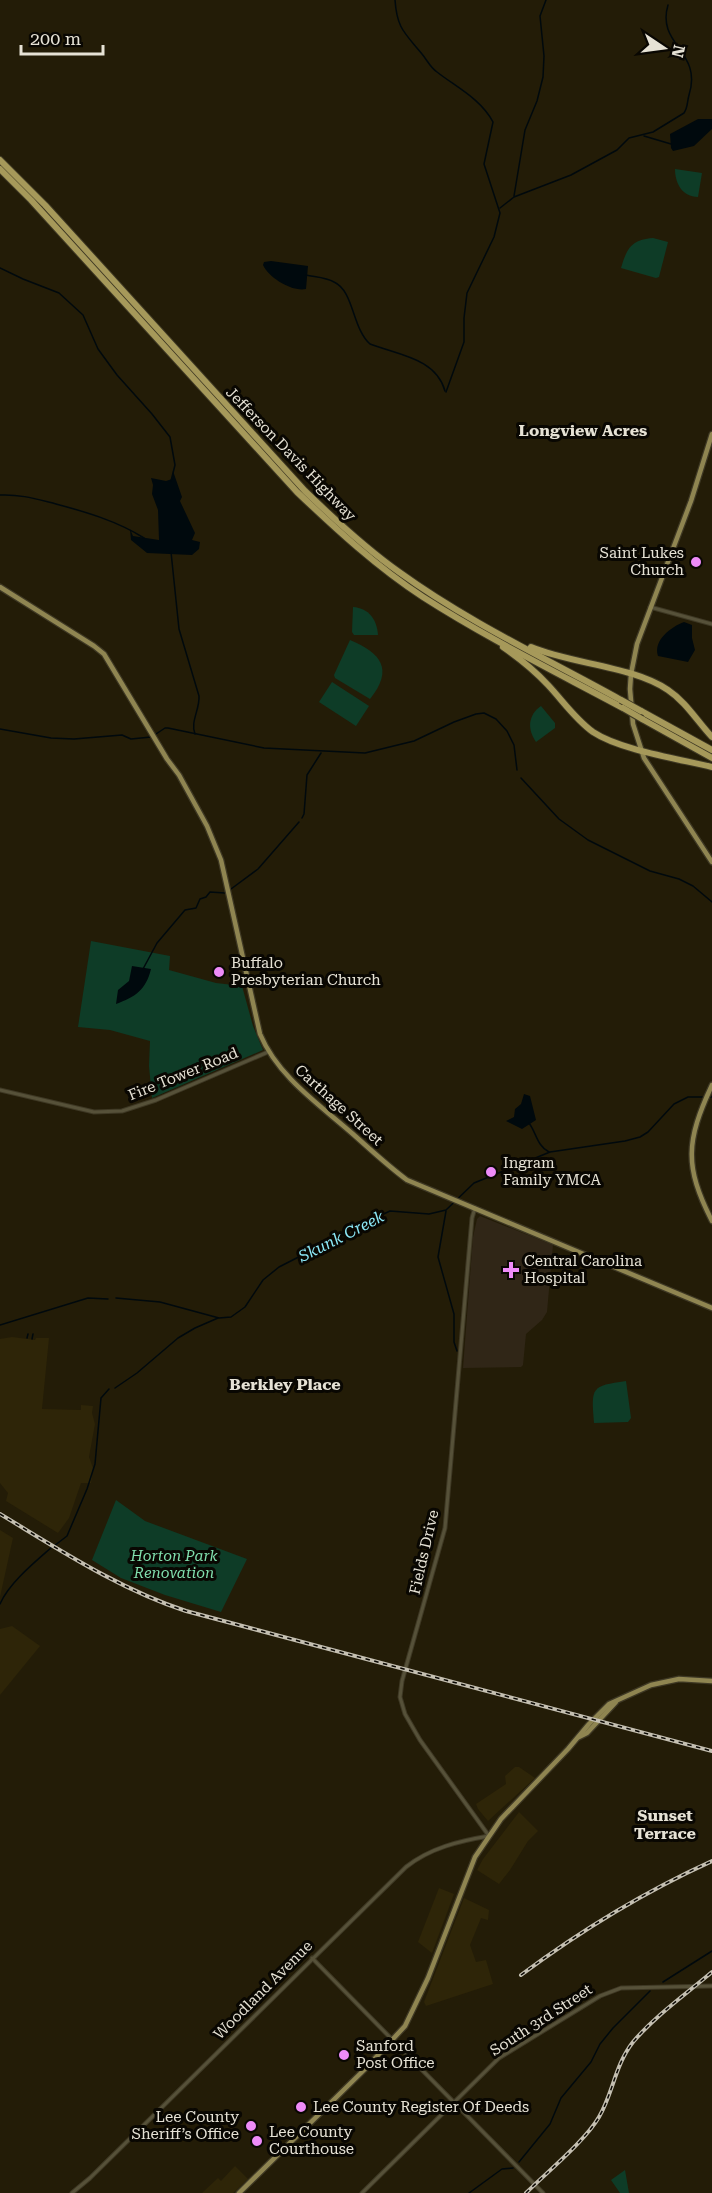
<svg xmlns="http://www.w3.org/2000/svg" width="712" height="2193" font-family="'Roboto Serif',serif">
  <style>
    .built { fill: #2e2508 }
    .medical { fill: #302617 }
    .green { fill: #0e3c27 }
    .water { fill: #00090d }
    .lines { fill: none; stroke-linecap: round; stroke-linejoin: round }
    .stream { stroke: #00090d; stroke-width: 1.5 }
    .minor-casing { stroke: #3e3824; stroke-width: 5 }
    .major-casing { stroke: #3e3824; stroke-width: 7 }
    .highway-casing { stroke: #3e3824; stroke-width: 8 }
    .minor { stroke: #565139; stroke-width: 3 }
    .major { stroke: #8f8551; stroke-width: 4.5 }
    .highway { stroke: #a6995a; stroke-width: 6 }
    .rail-casing { stroke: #c4bfb1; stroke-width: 4 }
    .rail { stroke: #090702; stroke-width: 1.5; stroke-dasharray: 4.5; stroke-linecap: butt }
    .highway-bridge-casing { stroke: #3e3824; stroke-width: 8; stroke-linecap: butt }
    .highway-bridge { stroke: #a6995a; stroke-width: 6 }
    .poi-dot { fill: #ee8bf8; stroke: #090702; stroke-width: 2 }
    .labels { text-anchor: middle; stroke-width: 6; stroke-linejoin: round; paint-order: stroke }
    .street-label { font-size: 15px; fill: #e6e2d5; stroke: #090702 }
    .poi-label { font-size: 15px; fill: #e6e2d5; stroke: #090702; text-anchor: start }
    .park-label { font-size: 15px; font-style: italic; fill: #80dead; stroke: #090702 }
    .neighbourhood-label { font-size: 16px; font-weight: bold; fill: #e6e2d5; stroke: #090702 }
    .water-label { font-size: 16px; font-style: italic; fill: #8ce9f8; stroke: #090702 }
  </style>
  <rect width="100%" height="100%" fill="#231c07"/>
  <g class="built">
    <path d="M12,1337L35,1340L36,1338H49L42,1409L81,1410V1405L93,1406L92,1413L95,1424L89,1457L93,1468L91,1483H81L69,1518L58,1533L6,1501L8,1493L0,1483V1339Z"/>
    <path d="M0,1530L13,1538L0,1597Z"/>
    <path d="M12,1626L40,1646L0,1695V1629Z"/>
    <path d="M515,1767H519L535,1778L488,1821L478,1809L476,1804L506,1784L505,1776Z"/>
    <path d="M519,1812L538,1831L528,1841L510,1870L499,1884L477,1870L483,1859Z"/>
    <path d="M439,1888L454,1894L432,1953L418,1942Z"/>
    <path d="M464,1898L489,1910L488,1920L481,1918L470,1945L476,1962L486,1960L493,1984L426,2006L424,2002Z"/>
    <path d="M235,2166L248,2179L233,2193H202L218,2178L221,2181Z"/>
  </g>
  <path class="medical" d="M480,1216L553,1245L547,1312L542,1320L526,1334L523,1365L521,1367L463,1368L473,1237L477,1219Z"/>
  <g class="green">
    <path d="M675,169L702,173L698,197C682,197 675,183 675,169Z"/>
    <path d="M653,238L668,242L659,277L656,278L621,268C627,248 631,240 653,238Z"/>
    <path d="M353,607C369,608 377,620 378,635H354L352,632Z"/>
    <path d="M350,640C381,653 394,669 370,699L335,678L334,675Z"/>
    <path d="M332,682L369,706L356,726L319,702Z"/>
    <path d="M541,706L555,723V728L536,742C527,729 528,715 541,706Z"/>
    <path d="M91,941L170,956L169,970L216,983L242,986L253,1026L263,1050L152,1098L149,1066L150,1041L110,1030L78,1027Z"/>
    <path d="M626,1381L631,1418L628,1422L594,1423C591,1387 591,1386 626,1381Z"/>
    <path d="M116,1500L145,1521L247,1559L221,1612L165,1595L121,1578L92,1560Z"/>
    <path d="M625,2170L629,2193H620L611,2180Z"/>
  </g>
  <g class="water">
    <path d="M698,119H712V129L694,146L673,151L671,148L670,134Z"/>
    <path d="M271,261L308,266L306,289C292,292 269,278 263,265L264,262Z"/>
    <path d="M173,471L182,497L180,501L195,533L192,540L200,542L199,549L192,555L147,553L131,540L130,529L133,536L159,540L158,510L152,494L153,485L151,478L166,481L172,479Z"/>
    <path d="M684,622L692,625V638L695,650L688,662L658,656C653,640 671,627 684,622Z"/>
    <path d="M132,966L151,969C146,990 135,997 116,1004L118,990L129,981Z"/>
    <path d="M524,1094L530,1096L536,1120L522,1129L506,1121L514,1117L515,1109L521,1104Z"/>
  </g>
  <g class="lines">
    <g class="stream">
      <path d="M395,0C397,29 405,33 422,54C427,60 430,67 437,72C456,87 481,99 493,122L484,164L500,213L494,237L467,293L464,318V342L446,392"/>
      <path d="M644,136L671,144"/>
      <path d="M514,196L525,130L537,101L543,77L544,56L540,16L546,0"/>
      <path d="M500,208L514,197L571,175L617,150L629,138L653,132L684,113C688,107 687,102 689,95C703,51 656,45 668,5"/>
      <path d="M0,268L23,279L59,293L83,315L98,349L117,375L152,414L170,437L175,465L171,481"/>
      <path d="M306,275C315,277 326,277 334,282C354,291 352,328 370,344C398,355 436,358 445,391"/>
      <path d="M0,495C20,494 36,499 56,504C86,512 117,521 144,538"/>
      <path d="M171,552L179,629L199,696C200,709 190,722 195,734"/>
      <path d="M0,729L51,738L74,739L122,735L131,739L151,737"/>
      <path d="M156,734L165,728H168L264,748L365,753L414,741L454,722L476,714L484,713L496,719L507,731L514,745L517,770"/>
      <path d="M521,778L559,819L588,840L650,871L679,879L693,886L712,902"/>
      <path d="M302,818L304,814L307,775L321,753"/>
      <path d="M231,889L258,869L299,822"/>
      <path d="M143,969L157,943L185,910L196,908L200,899L206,897L210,892L225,893"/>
      <path d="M710,1097H712"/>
      <path d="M529,1123C536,1132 537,1146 549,1152"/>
      <path d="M446,1211L438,1257L454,1314V1342L457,1351"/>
      <path d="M116,1298L160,1302L219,1318L231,1317L245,1307L263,1280L279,1267L375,1218L390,1211L429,1214L446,1210L474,1183L550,1152L625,1141L640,1137L648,1132L674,1104L688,1097H702"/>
      <path d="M0,1325L88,1298L108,1299"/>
      <path d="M27,1338L28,1334"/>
      <path d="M32,1339L33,1334"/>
      <path d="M115,1388L137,1373L178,1338L195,1328L218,1318"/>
      <path d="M54,1546L67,1536L87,1489L95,1464L101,1398L109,1389"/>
      <path d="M0,1604C9,1583 35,1562 52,1547"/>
      <path d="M663,1982L712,1951"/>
      <path d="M519,2162L550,2124L561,2098L591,2062L600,2044L613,2028L650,1991"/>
      <path d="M469,2193L502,2169L513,2168"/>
    </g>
    <defs>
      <g id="minor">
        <path d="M650,607L712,624"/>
        <path d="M0,1090L94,1112L122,1111L156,1100L268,1052"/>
        <path d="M312,1958L543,2193"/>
        <path d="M72,2193L90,2178L406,1867C430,1848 459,1841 489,1836L420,1740L405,1714L400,1697L402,1681L445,1528L472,1218L475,1208"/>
        <path d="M362,2193L499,2058L600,1996L621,1988L712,1986"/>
      </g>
      <g id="major">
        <path d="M712,434L691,501L637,644L631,674L630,689L633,724L644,758L712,862"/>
        <path d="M0,587L94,646L104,654L167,759L179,775L207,826L221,860L260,1034C278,1077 320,1105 354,1135C371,1150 388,1166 407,1180L712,1308"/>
        <path d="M712,1085C686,1141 684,1166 712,1221"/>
        <path d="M579,1737L587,1733L616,1702"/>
        <path d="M239,2193L366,2068L405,2026L428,1978L475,1857L501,1819L568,1749L589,1724L609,1704L651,1685L679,1679L712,1681"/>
      </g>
      <g id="highway">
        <path d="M0,160L45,205L305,491C335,520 365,548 399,572C468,622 547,659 621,700"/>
        <path d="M0,169L31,200L297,492C337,530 377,567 423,597C487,638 556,672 623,708"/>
        <path d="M503,647C519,658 535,671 548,685C563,701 575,719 593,732C620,750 679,759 712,767"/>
        <path d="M531,647C571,664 633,666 668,690C686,702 697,721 712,737"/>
        <path d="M641,711L712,750"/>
        <path d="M642,719L712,758"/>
      </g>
    </defs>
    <use href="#minor" class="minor-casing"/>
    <use href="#major" class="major-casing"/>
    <use href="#highway" class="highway-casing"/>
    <use href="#minor" class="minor"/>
    <use href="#major" class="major"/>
    <use href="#highway" class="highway"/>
    <defs>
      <g id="rail">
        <path d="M0,1514C60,1550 119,1589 186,1611L712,1751"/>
        <path d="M521,1975C580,1931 644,1892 712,1861"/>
        <path d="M526,2193C547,2172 585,2141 599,2117C613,2093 615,2065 633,2042C655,2016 686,1994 712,1972"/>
      </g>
    </defs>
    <use href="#rail" class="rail-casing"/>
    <use href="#rail" class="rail"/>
    <defs>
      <g id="highway-bridge">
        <path d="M621,700L641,711"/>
        <path d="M623,708L642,719"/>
      </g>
    </defs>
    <use href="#highway-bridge" class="highway-bridge-casing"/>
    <use href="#highway-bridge" class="highway-bridge"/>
  </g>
  <g class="poi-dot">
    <circle cx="696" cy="562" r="6"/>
    <circle cx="219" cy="972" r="6"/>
    <circle cx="491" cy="1172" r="6"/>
    <path d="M508 1261h6v6h6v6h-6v6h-6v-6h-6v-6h6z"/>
    <circle cx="344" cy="2055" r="6"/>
    <circle cx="301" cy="2107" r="6"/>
    <circle cx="251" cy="2126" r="6"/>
    <circle cx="257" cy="2141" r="6"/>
  </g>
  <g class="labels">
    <g class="street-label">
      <text transform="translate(291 454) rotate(46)" y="5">Jefferson Davis Highway</text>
      <text transform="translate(183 1074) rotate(-22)" y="5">Fire Tower Road</text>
      <text transform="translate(339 1105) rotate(42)" y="5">Carthage Street</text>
      <text transform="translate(424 1552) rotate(-77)" y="5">Fields Drive</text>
      <text transform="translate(263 1990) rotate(-45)" y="5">Woodland Avenue</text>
      <text transform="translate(541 2020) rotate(-33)" y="5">South 3rd Street</text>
    </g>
    <g class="poi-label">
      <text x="684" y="558" text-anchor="end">Saint Lukes<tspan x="684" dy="17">Church</tspan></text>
      <text x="231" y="968">Buffalo<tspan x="231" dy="17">Presbyterian Church</tspan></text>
      <text x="503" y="1168">Ingram<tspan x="503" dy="17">Family YMCA</tspan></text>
      <text x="524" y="1266">Central Carolina<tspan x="524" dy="17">Hospital</tspan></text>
      <text x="356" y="2051">Sanford<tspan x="356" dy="17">Post Office</tspan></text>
      <text x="313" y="2112">Lee County Register Of Deeds</text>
      <text x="239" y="2122" text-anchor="end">Lee County<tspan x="239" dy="17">Sheriff’s Office</tspan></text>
      <text x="269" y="2137">Lee County<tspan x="269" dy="17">Courthouse</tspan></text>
    </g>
    <g class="park-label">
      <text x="174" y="1561">Horton Park<tspan x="174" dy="17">Renovation</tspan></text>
    </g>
    <g class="neighbourhood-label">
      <text x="583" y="436">Longview Acres</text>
      <text x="285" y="1390">Berkley Place</text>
      <text x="665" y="1821">Sunset<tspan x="665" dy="18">Terrace</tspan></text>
    </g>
    <g class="water-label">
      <text transform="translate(341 1236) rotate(-27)" y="6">Skunk Creek</text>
    </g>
  </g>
  <g transform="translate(664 48) rotate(103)" stroke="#090702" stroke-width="4.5" paint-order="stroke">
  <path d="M0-4.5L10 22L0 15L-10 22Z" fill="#e6e2d5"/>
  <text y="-9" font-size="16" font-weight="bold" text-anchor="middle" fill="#e6e2d5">N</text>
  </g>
  <path d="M21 45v9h82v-9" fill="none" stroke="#e6e2d5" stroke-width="3"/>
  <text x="30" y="45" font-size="18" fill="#e6e2d5" stroke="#090702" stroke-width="4.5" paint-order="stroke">200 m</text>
</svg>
